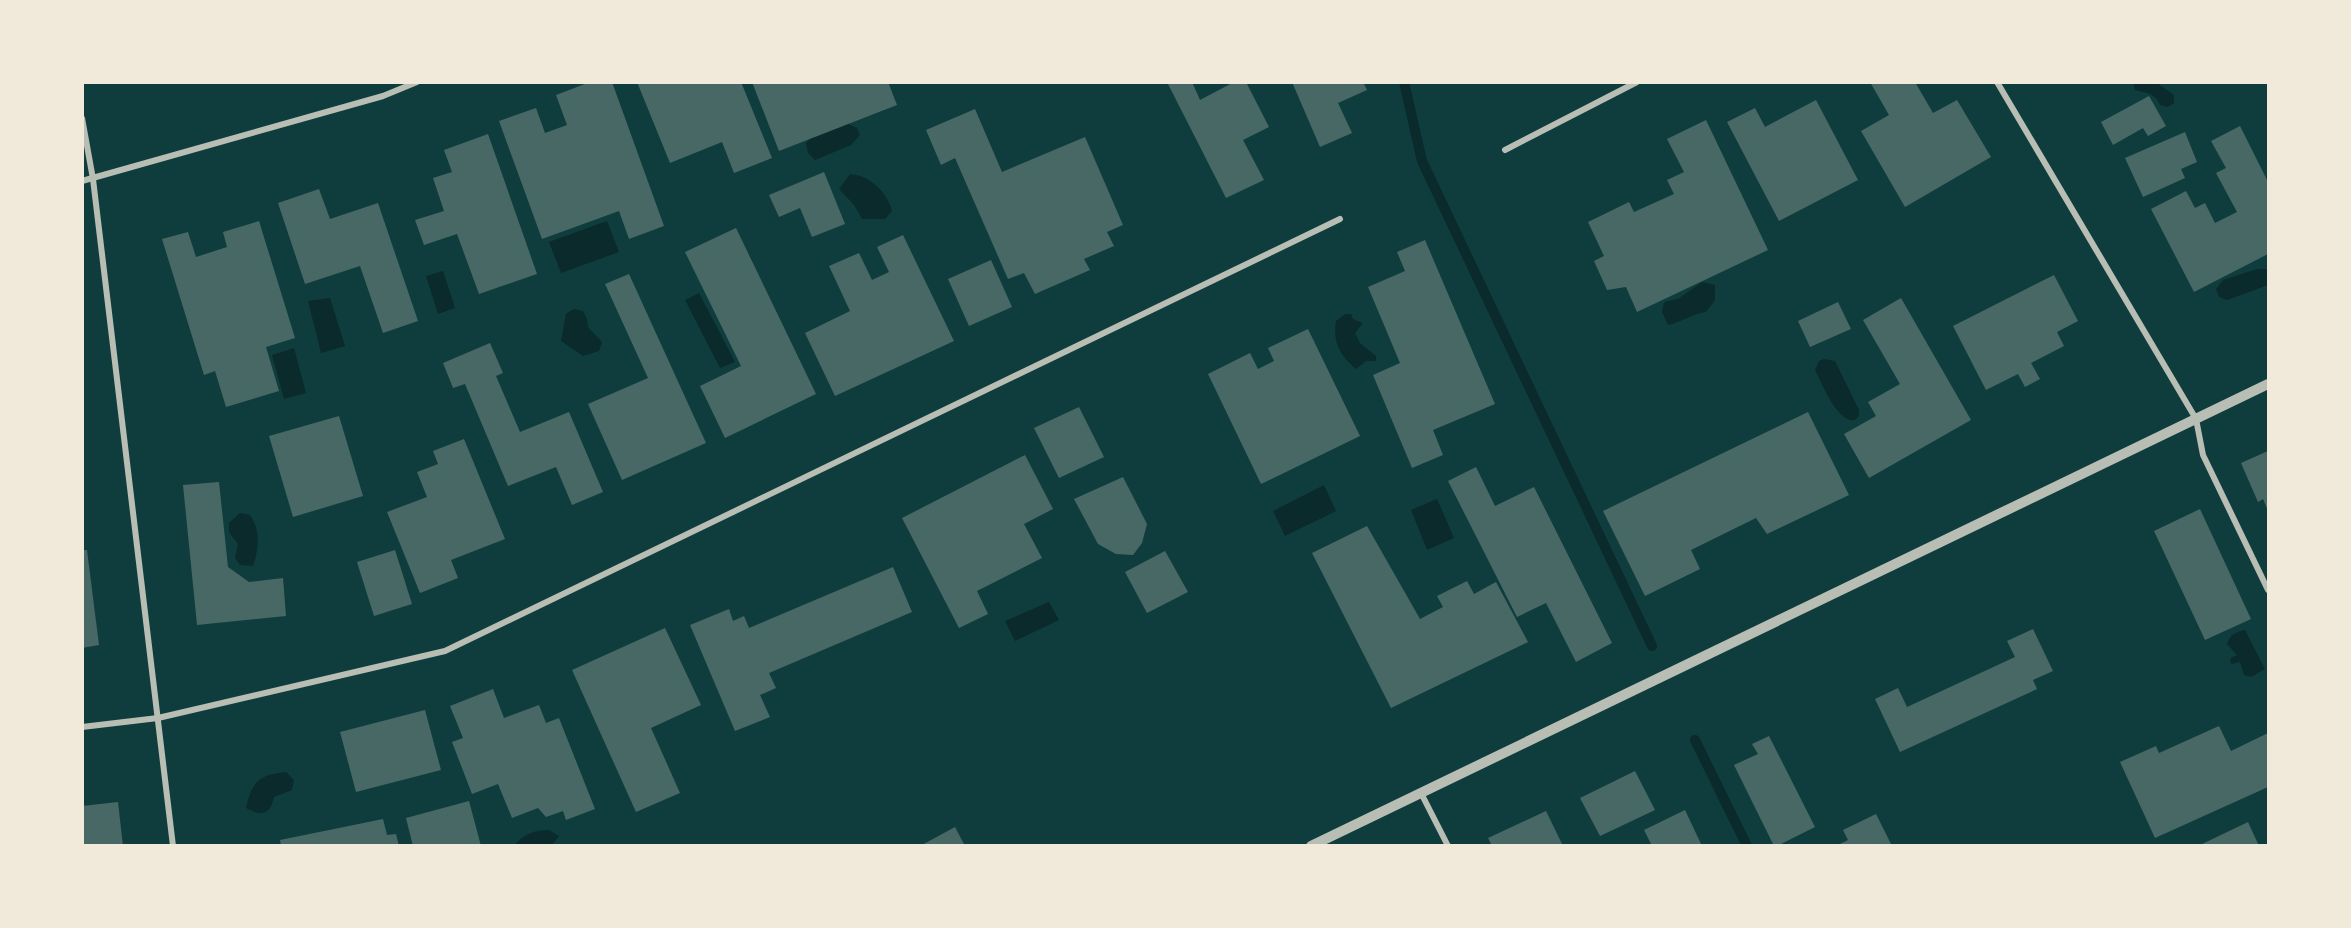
<svg xmlns="http://www.w3.org/2000/svg" width="2351" height="928" font-family="'Nunito Sans',sans-serif">
  <style>
    .water { fill: #0a2a2b }
    .lines { fill: none; stroke-linecap: round; stroke-linejoin: round }
    .stream { stroke: #0a2a2b; stroke-width: 10 }
    .building { fill: #486865 }
    .minor { stroke: #b8beb3; stroke-width: 6 }
    .tertiary { stroke: #b8beb3; stroke-width: 10 }
  </style>
  <rect width="100%" height="100%" fill="#0f3d3e"/>
  <g class="water">
    <path d="M2133,83H2157L2174,95V103L2167,107L2160,105L2156,98L2150,94L2135,90Z"/>
    <path d="M844,122L857,128L860,135L851,145L815,160L808,153L806,143L811,138Z"/>
    <path d="M850,174C870,175 888,193 892,211L885,219H862L854,205L839,189Z"/>
    <path d="M607,221L619,252L561,273L549,242Z"/>
    <path d="M2257,269H2266L2268,273V285L2227,300L2219,297L2216,289L2223,280Z"/>
    <path d="M443,271L455,308L438,314L426,276Z"/>
    <path d="M1702,282L1715,285V300L1706,312C1692,314 1682,322 1668,325L1662,312L1664,302L1678,299Z"/>
    <path d="M699,293L735,362L720,368L685,300Z"/>
    <path d="M330,298L345,346L321,353L308,301Z"/>
    <path d="M574,309L583,311L587,319L588,327L602,342L599,351L583,356L561,341L566,314Z"/>
    <path d="M1345,314H1351L1353,319L1363,323L1355,333L1360,343L1376,356V361H1366L1356,369C1339,354 1333,343 1336,321Z"/>
    <path d="M294,348L306,393L284,399L272,355Z"/>
    <path d="M1824,359L1835,361L1859,410V416L1855,420C1837,423 1823,385 1815,370L1819,361Z"/>
    <path d="M1324,485L1336,511L1285,536L1273,511Z"/>
    <path d="M1437,499L1454,538L1427,550L1411,510Z"/>
    <path d="M240,513L250,515C261,531 259,548 253,566L240,565L235,558L238,544L229,532V523Z"/>
    <path d="M1049,602L1059,620L1015,641L1005,621Z"/>
    <path d="M2245,630L2265,669L2251,677L2244,675L2240,662L2232,664L2230,662L2231,658L2237,655L2227,644C2230,634 2236,632 2245,630Z"/>
    <path d="M286,772L294,780L292,790L274,797C270,816 261,816 246,808C252,781 259,775 286,772Z"/>
    <path d="M549,830L559,836L552,845H515C522,834 536,830 549,830Z"/>
  </g>
  <g class="lines">
    <g class="stream">
      <path d="M1404,82L1422,161L1652,646"/>
      <path d="M1695,740L1747,846"/>
    </g>
  </g>
  <g class="building">
    <path d="M590,82H612L664,226L629,239L619,211L542,239L499,121L536,108L545,133L567,125L556,95Z"/>
    <path d="M637,82H741L772,158L734,173L722,142L670,163Z"/>
    <path d="M752,82H888L897,105L779,151Z"/>
    <path d="M1167,82H1192L1200,100L1234,82H1246L1269,127L1243,140L1264,180L1226,198Z"/>
    <path d="M1292,82H1363L1367,90L1338,103L1352,133L1320,147Z"/>
    <path d="M1870,82H1915L1933,113L1957,100L1991,157L1905,207L1861,131L1889,115Z"/>
    <path d="M2149,96L2166,126L2148,136L2143,128L2113,145L2101,122Z"/>
    <path d="M1816,100L1858,180L1779,221L1727,122L1755,108L1765,127Z"/>
    <path d="M975,109L1002,172L1085,137L1123,225L1107,232L1114,246L1084,259L1090,270L1035,294L1024,273L1008,279L955,158L941,165L926,130Z"/>
    <path d="M1706,120L1768,250L1637,312L1626,287L1607,290L1594,261L1604,256L1588,222L1629,202L1634,212L1674,194L1667,180L1684,172L1667,139Z"/>
    <path d="M2240,126L2268,182V254L2194,292L2151,209L2186,191L2195,208L2205,203L2215,223L2237,212L2216,173L2226,168L2211,141Z"/>
    <path d="M2185,132L2197,162L2181,169L2185,178L2143,197L2125,158Z"/>
    <path d="M488,134L537,274L479,294L457,234L424,245L415,220L444,211L433,178L452,172L444,150Z"/>
    <path d="M824,172L845,224L812,237L800,208L779,217L769,195Z"/>
    <path d="M319,189L330,219L378,203L418,321L383,333L360,266L305,284L278,203Z"/>
    <path d="M259,221L295,338L266,347L279,391L226,407L215,371L204,375L162,239L188,232L196,257L227,247L223,232Z"/>
    <path d="M736,228L816,394L725,438L700,386L741,366L685,252Z"/>
    <path d="M903,235L954,341L835,396L805,333L850,311L829,266L859,253L872,280L889,272L877,247Z"/>
    <path d="M1425,240L1495,404L1433,430L1443,455L1412,468L1373,375L1400,363L1368,287L1405,271L1397,252Z"/>
    <path d="M991,260L1012,307L969,326L948,279Z"/>
    <path d="M629,274L706,443L622,480L588,404L648,378L605,284Z"/>
    <path d="M2054,275L2078,321L2057,332L2064,346L2031,363L2040,379L2025,387L2018,374L1986,390L1953,326Z"/>
    <path d="M1901,298L1971,420L1869,478L1844,434L1876,416L1868,402L1900,384L1863,320Z"/>
    <path d="M1838,302L1851,329L1810,347L1798,321Z"/>
    <path d="M1308,329L1360,436L1261,484L1208,374L1250,353L1258,369L1274,361L1268,348Z"/>
    <path d="M490,343L503,373L496,376L520,432L569,412L603,492L572,505L556,467L508,486L465,384L453,388L443,363Z"/>
    <path d="M1079,407L1104,457L1059,478L1034,428Z"/>
    <path d="M1808,412L1849,495L1767,534L1756,518L1691,550L1700,569L1645,596L1603,511Z"/>
    <path d="M339,416L363,496L293,517L269,436Z"/>
    <path d="M464,439L505,539L451,560L458,578L420,593L387,512L427,497L417,472L438,464L433,451Z"/>
    <path d="M2268,451V511L2263,499L2258,502L2241,463Z"/>
    <path d="M1025,455L1053,509L1024,524L1042,558L977,591L988,614L959,628L902,518Z"/>
    <path d="M1476,467L1495,506L1534,487L1612,643L1576,662L1546,603L1517,617L1448,481Z"/>
    <path d="M1123,477L1147,524L1142,543L1133,555L1116,554L1098,544L1074,499Z"/>
    <path d="M219,482L228,567L249,582L283,578L286,616L197,625L183,485Z"/>
    <path d="M2200,509L2251,619L2205,640L2154,531Z"/>
    <path d="M1367,526L1420,619L1443,607L1437,596L1467,581L1474,594L1496,582L1528,642L1391,708L1312,553Z"/>
    <path d="M82,550H87L99,645L82,648Z"/>
    <path d="M395,550L412,604L374,616L357,562Z"/>
    <path d="M1165,551L1188,592L1147,613L1125,572Z"/>
    <path d="M893,567L912,612L769,673L776,688L760,695L770,717L735,731L690,625L729,609L733,621L744,616L749,628Z"/>
    <path d="M665,628L701,705L651,728L680,793L636,812L572,670Z"/>
    <path d="M2033,629L2053,671L2033,680L2037,689L1900,752L1875,699L1898,688L1907,707L2015,657L2007,641Z"/>
    <path d="M493,689L504,718L539,705L546,723L559,718L595,809L566,820L563,811L546,817L538,808L512,818L498,784L472,794L452,742L463,738L450,706Z"/>
    <path d="M425,710L441,770L356,792L340,732Z"/>
    <path d="M2219,726L2231,751L2268,733V787L2155,838L2120,762L2156,746L2159,753Z"/>
    <path d="M1769,736L1815,827L1777,846H1774L1734,765L1758,754L1752,744Z"/>
    <path d="M1635,771L1655,810L1600,836L1580,798Z"/>
    <path d="M469,801L481,846H413L406,818Z"/>
    <path d="M118,802L123,846H82V806Z"/>
    <path d="M1685,810L1702,846H1652L1644,830Z"/>
    <path d="M1546,811L1563,846H1492L1488,838Z"/>
    <path d="M1876,814L1892,846H1836L1848,840L1843,830Z"/>
    <path d="M383,819L387,835L396,834L399,846H281L280,840Z"/>
    <path d="M2248,822L2259,846H2198Z"/>
    <path d="M955,827L965,846H920Z"/>
  </g>
  <g class="lines">
    <g class="minor">
      <path d="M1997,82L2196,419L2203,455L2268,590"/>
      <path d="M82,118L93,179L173,846"/>
      <path d="M1505,150L1637,82"/>
      <path d="M82,181L383,96L417,82"/>
      <path d="M82,727L158,718L445,651L1340,219"/>
      <path d="M1421,793L1448,846"/>
    </g>
    <path class="tertiary" d="M1311,846L2268,384"/>
  </g>
  <rect width="2351" height="928" fill="none" stroke="#f1e9da" stroke-width="168"/>
</svg>
